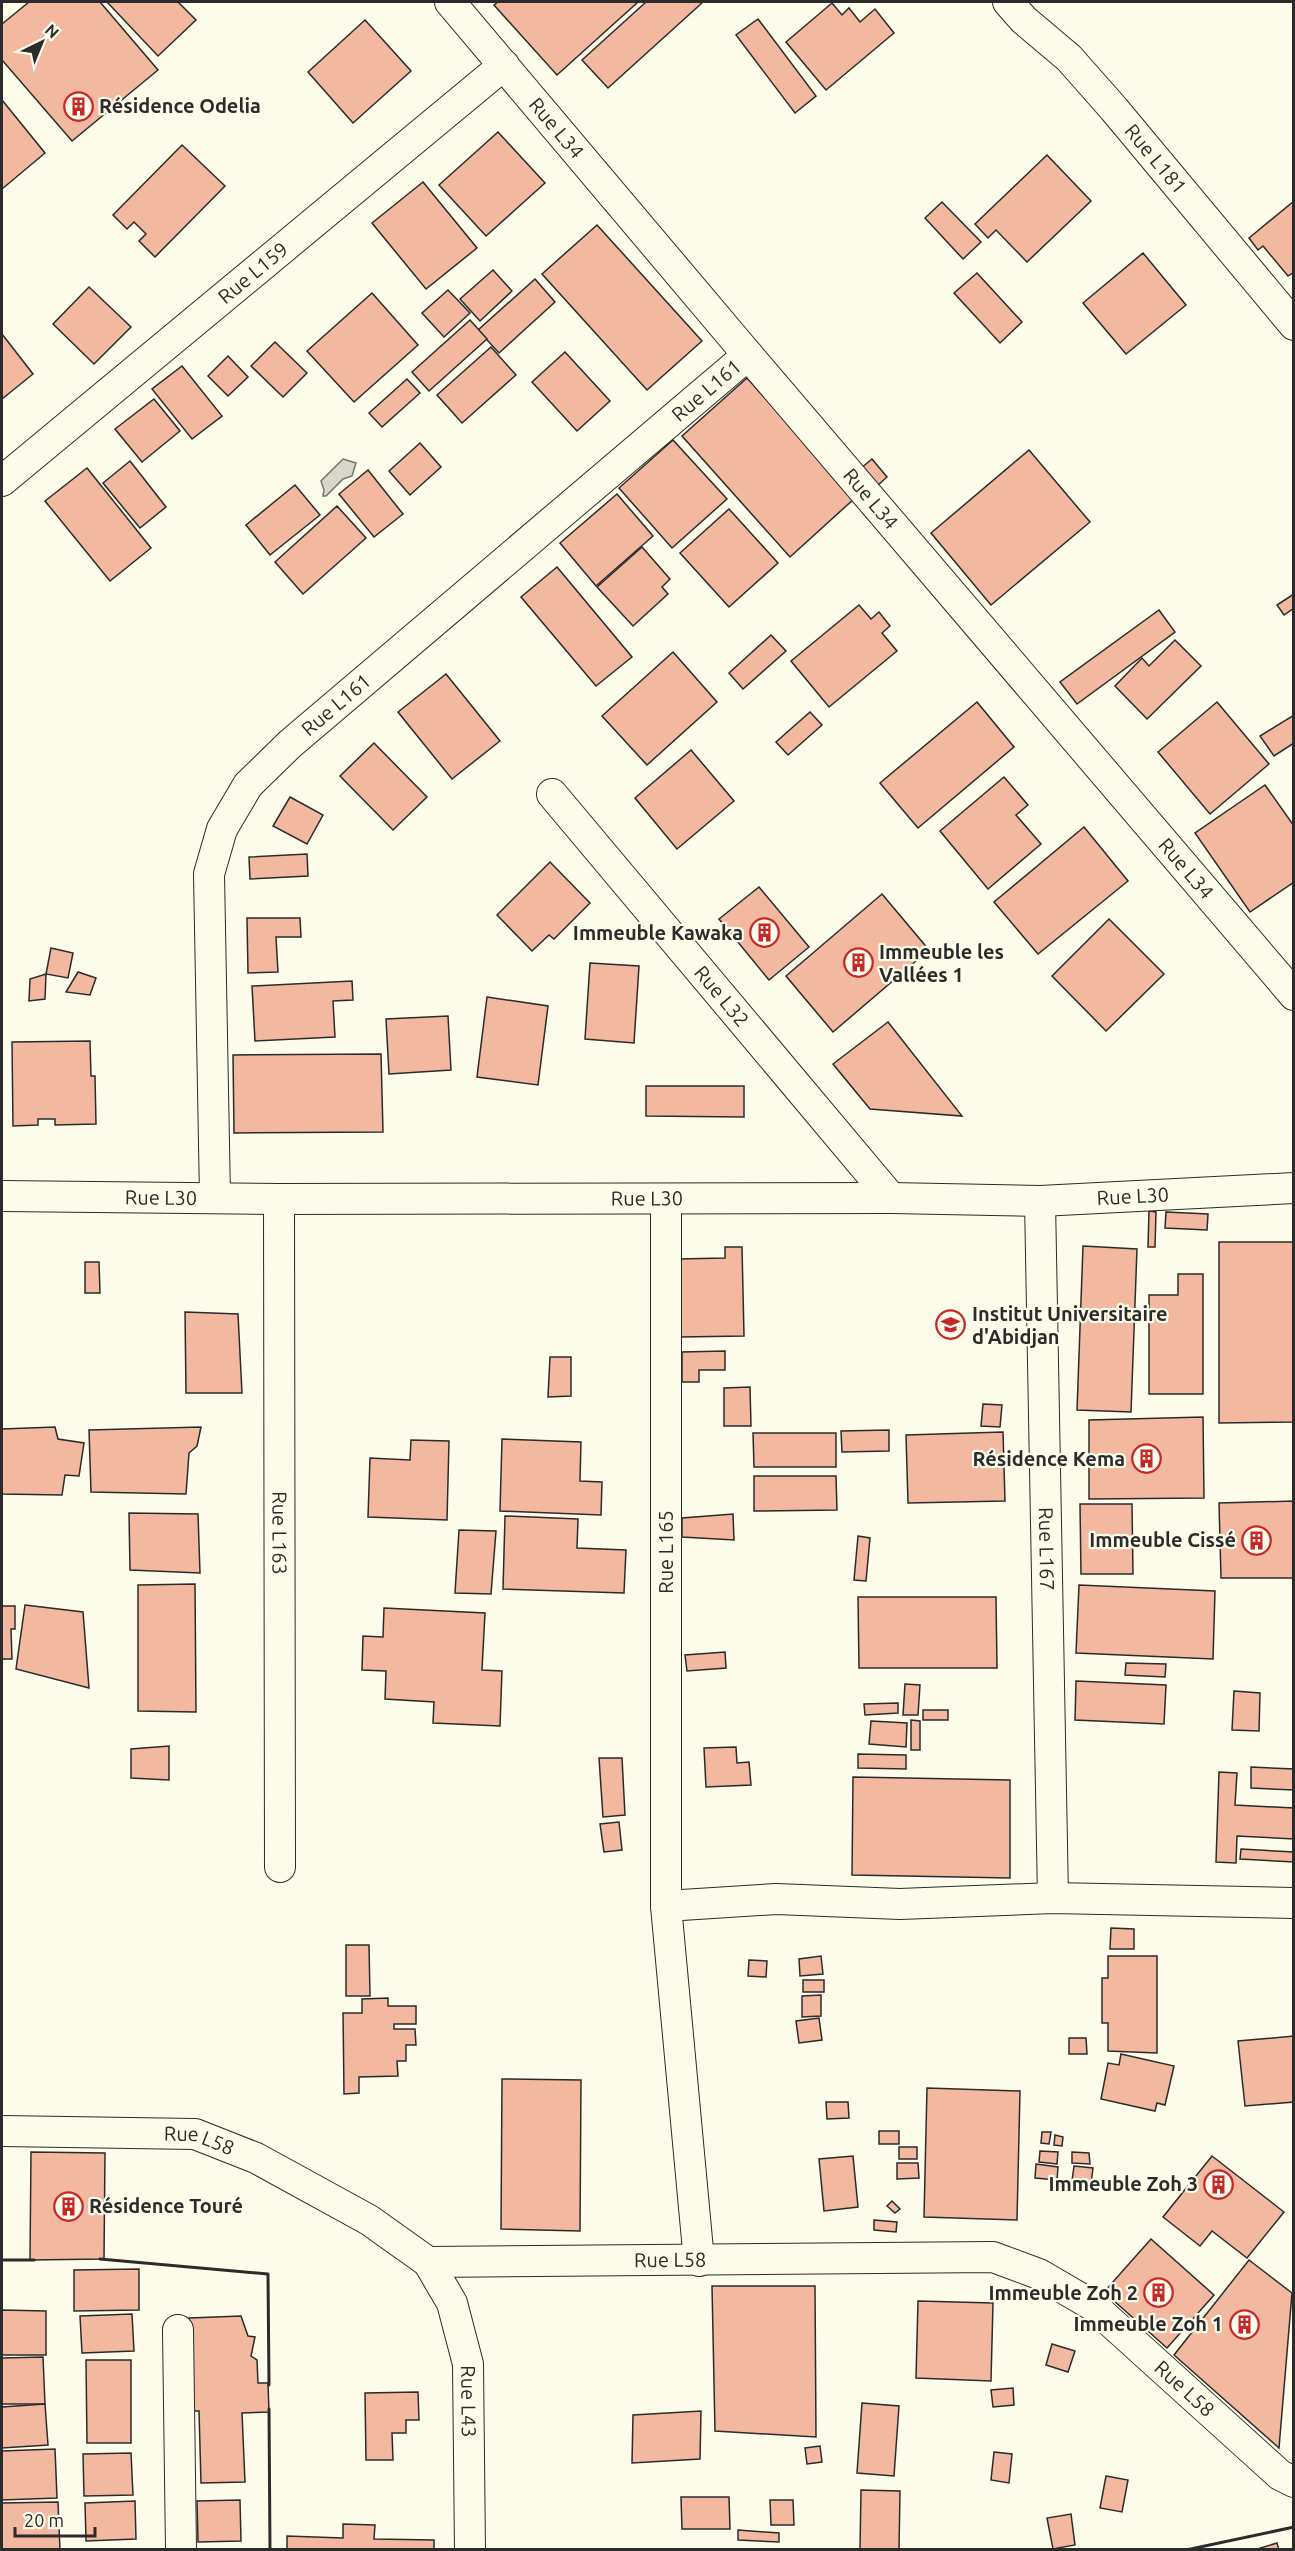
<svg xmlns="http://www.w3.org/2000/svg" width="1295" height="2551" font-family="Ubuntu,sans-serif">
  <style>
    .water { fill: #d8d7c9; stroke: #74746e; stroke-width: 1.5 }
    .building { fill: #f2b8a0; stroke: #2b2b2b; stroke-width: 1.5 }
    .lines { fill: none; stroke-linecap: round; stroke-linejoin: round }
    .minor-casing { stroke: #2b2b2b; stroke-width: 32 }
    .minor { stroke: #fdfbea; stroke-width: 30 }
    .wall { stroke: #2b2b2b; stroke-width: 3 }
    .labels { text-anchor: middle; stroke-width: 4.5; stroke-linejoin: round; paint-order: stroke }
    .poi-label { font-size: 20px; font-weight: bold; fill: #2b2b2b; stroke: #fdfbea; text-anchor: end }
    .street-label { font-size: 20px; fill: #2b2b2b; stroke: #fdfbea }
  </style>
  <rect width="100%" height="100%" fill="#fdfbea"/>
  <path class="water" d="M343,459L356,463L352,476L343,479L326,496H323L324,490L321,481Z"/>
  <g class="building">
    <path d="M29,2H100L158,70L72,141L2,60V24Z"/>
    <path d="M109,2H178L196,20L158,56L108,3Z"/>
    <path d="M498,2H638L557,75L494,5Z"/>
    <path d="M646,2H703L608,88L582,60Z"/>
    <path d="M832,3L842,15L849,8L860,22L875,9L894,33L826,90L786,42Z"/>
    <path d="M758,19L816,96L795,113L736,35Z"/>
    <path d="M365,20L411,71L353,123L308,72Z"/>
    <path d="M2,100L45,153L2,189Z"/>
    <path d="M498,132L545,183L486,236L439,185Z"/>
    <path d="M182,145L225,186L155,257L139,241L146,234L134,222L127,229L113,215Z"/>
    <path d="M1047,155L1091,201L1027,262L996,230L988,238L975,224Z"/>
    <path d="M423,182L477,248L426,289L372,223Z"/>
    <path d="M1294,201V272L1288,276L1263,246L1258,250L1249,238Z"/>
    <path d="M942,202L981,242L963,259L925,218Z"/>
    <path d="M597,225L702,341L647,390L542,274Z"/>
    <path d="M1143,253L1186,305L1126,354L1083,303Z"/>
    <path d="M493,270L512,291L480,321L460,299Z"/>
    <path d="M977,273L1022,322L1000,343L954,293Z"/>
    <path d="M535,279L555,302L499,353L478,330Z"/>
    <path d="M89,287L131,327L94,364L53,324Z"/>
    <path d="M448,290L470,313L444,337L422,313Z"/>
    <path d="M372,293L418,345L354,402L307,351Z"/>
    <path d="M470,320L487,339L429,391L412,372Z"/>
    <path d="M2,334L33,374L2,399Z"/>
    <path d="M275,342L307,373L283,397L251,366Z"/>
    <path d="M491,347L516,375L462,423L437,395Z"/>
    <path d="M565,352L610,401L577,431L532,382Z"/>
    <path d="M228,356L248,377L228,396L208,376Z"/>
    <path d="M182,366L222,416L192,439L152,389Z"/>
    <path d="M747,378L855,498L790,557L682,436Z"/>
    <path d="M407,379L420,393L382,427L369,413Z"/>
    <path d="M154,399L180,431L142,462L115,429Z"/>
    <path d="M673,440L727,499L672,548L619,488Z"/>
    <path d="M420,443L441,467L410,495L389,471Z"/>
    <path d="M1029,450L1090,522L991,605L931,533Z"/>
    <path d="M872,459L887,477L876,487L860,469Z"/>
    <path d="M130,461L166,507L140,528L103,483Z"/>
    <path d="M87,468L151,548L110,581L45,501Z"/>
    <path d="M368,470L403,514L374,537L339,494Z"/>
    <path d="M295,485L320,515L270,555L246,525Z"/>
    <path d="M617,494L653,536L596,586L560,543Z"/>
    <path d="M337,506L366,538L303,594L275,562Z"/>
    <path d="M729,509L778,563L729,607L680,553Z"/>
    <path d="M642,547L670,579L662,587L668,594L633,626L597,587Z"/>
    <path d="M557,567L632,657L596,686L521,597Z"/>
    <path d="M1294,594V608L1284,615L1277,605Z"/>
    <path d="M859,605L871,619L879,612L890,626L882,633L897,651L829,707L791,661Z"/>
    <path d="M1159,610L1175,632L1077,704L1060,682Z"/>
    <path d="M771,635L786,651L743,689L729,673Z"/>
    <path d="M1175,640L1201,666L1147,719L1115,686L1142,658L1149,666Z"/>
    <path d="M673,652L717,702L647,765L602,716Z"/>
    <path d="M446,674L500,741L452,779L398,712Z"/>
    <path d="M977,702L1014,747L918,828L880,783Z"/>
    <path d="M1217,702L1269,764L1210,814L1158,752Z"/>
    <path d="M810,712L822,725L788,755L776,742Z"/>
    <path d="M1294,715V743L1274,756L1260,736Z"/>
    <path d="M374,743L427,797L393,830L340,776Z"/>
    <path d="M691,750L734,801L677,849L635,798Z"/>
    <path d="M1004,777L1028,805L1016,815L1041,844L988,889L940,831Z"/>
    <path d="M1265,785L1294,826V882L1250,912L1195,833Z"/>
    <path d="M290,797L323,815L307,844L273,826Z"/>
    <path d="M1084,827L1128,881L1038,954L994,902Z"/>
    <path d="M307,854L308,876L250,879L249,857Z"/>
    <path d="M550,862L590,903L554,939L549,935L532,951L497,915Z"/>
    <path d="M759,887L809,947L769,980L719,919Z"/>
    <path d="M882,894L929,950L833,1032L786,976Z"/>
    <path d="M247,918H300L301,937H276L278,972L248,973Z"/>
    <path d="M1109,919L1164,974L1106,1031L1052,976Z"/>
    <path d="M51,948L73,953L68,978L46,974Z"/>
    <path d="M590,963L639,966L634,1043L585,1039Z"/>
    <path d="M78,972L96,978L90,995L66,992Z"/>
    <path d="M46,974L45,999L29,1001L30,979Z"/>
    <path d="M352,981L353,1000L333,1001L335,1037L255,1041L252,986Z"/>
    <path d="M487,997L548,1006L538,1085L477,1077Z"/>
    <path d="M448,1016L451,1070L389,1074L386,1019Z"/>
    <path d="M888,1022L962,1116L870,1109L833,1064Z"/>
    <path d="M90,1041L91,1076H95L96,1124L55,1125V1119H38V1125L13,1126L12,1042Z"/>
    <path d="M381,1054L383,1132L234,1133L233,1055Z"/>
    <path d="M646,1086H744V1117L646,1116Z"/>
    <path d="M1149,1211L1156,1212L1155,1247H1148Z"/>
    <path d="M1166,1212L1208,1214L1207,1230L1165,1228Z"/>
    <path d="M1219,1242H1294V1422L1219,1423Z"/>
    <path d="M1083,1246L1137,1249L1131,1412L1077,1410Z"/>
    <path d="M725,1247H742L744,1336L680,1337L678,1259L725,1258Z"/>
    <path d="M85,1262H99L100,1293H85Z"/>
    <path d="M1178,1274H1203V1394H1149V1295H1178Z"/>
    <path d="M185,1312L238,1314L242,1393H186Z"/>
    <path d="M725,1351V1370H699V1382H682V1352Z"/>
    <path d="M550,1357H571V1396L548,1397Z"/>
    <path d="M750,1387L751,1426H724V1388Z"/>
    <path d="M983,1404L1002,1405L1000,1427L981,1426Z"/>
    <path d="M1203,1417L1204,1498L1089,1499V1420Z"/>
    <path d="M55,1427L58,1439L84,1443L79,1476L65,1475L62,1495L2,1494V1429Z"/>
    <path d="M201,1427L197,1446L189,1453L186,1494L91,1492L89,1430Z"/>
    <path d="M889,1430V1451L842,1452L841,1431Z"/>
    <path d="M1003,1432L1005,1501L908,1503L906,1435Z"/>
    <path d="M753,1433H836V1467H754Z"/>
    <path d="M502,1439L581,1442L580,1481L602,1482L601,1515L500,1511Z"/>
    <path d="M411,1440L449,1441L447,1520L368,1517L370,1458L410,1460Z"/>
    <path d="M754,1476H836L837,1510L754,1511Z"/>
    <path d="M1294,1501V1578H1221L1219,1503Z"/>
    <path d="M1080,1504H1132L1133,1574H1081Z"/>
    <path d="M129,1513L198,1514L200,1573L130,1570Z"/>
    <path d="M733,1514L734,1540L682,1537V1518Z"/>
    <path d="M505,1516L578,1519L577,1548L626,1550L624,1593L503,1589Z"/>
    <path d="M459,1530L496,1531L491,1594L455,1593Z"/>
    <path d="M858,1536L870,1538L866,1581L854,1580Z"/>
    <path d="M195,1584L196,1712L138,1711V1585Z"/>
    <path d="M1079,1585L1215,1591L1213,1659L1076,1653Z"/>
    <path d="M858,1597H996L997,1668H859Z"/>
    <path d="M25,1605L83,1612L89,1688L16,1669Z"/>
    <path d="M2,1606H15V1629H11L12,1659H2Z"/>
    <path d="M384,1608L485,1613L482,1670L502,1671L500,1726L433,1723L434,1702L385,1699L386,1671L362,1670L363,1636L383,1637Z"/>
    <path d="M725,1652L726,1668L687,1671L685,1655Z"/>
    <path d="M1126,1663L1166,1664L1165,1677L1125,1675Z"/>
    <path d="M1076,1681L1166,1685L1164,1724L1075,1720Z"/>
    <path d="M905,1684L920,1685L918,1715H903Z"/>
    <path d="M1234,1691L1260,1693L1259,1731L1232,1730Z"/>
    <path d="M898,1703V1713L865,1715L864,1704Z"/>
    <rect x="923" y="1710" width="25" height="10"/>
    <path d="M911,1720L920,1721V1750H911Z"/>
    <path d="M871,1721L907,1723L906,1747L869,1744Z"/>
    <path d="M169,1746V1780L131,1778V1749Z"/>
    <path d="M736,1747L737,1763L749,1762L751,1785L706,1787L704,1748Z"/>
    <path d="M858,1754L906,1755V1769L858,1768Z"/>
    <path d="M599,1758H622L625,1815L603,1817Z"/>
    <path d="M1251,1767L1294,1769V1790L1251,1788Z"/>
    <path d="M1219,1772L1237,1773L1235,1805L1294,1808V1839L1237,1836L1236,1863L1216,1862Z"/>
    <path d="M853,1777L1010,1780V1878L852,1875Z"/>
    <path d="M619,1822L622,1850L604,1852L600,1824Z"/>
    <path d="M1241,1849L1294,1852V1862L1240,1859Z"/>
    <path d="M1111,1928L1134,1929V1949H1110Z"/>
    <path d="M346,1945H369L370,1996H346Z"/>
    <path d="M821,1956L823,1974L800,1976L799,1959Z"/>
    <path d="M1108,1956H1157V2053L1108,2051V2023H1102V1978H1108Z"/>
    <path d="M749,1960L767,1961L766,1977L748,1976Z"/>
    <rect x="803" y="1980" width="21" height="12"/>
    <path d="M821,1995V2016L802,2017V1996Z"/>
    <path d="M388,1998V2006H416V2024H394V2029H415L416,2045H406V2061H397L398,2076L359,2077V2093L344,2094L343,2013H362V1999Z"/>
    <path d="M819,2018L822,2040L799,2043L796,2021Z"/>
    <path d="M1294,2036V2102L1245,2106L1238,2041Z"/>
    <path d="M1069,2038H1086L1087,2054H1069Z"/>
    <path d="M1121,2054L1174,2066L1165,2105L1157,2103L1155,2111L1101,2099L1108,2063L1119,2065Z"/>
    <path d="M502,2079L581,2080L580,2231L501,2229Z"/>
    <path d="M927,2088L1020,2091L1017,2220L924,2217Z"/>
    <path d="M826,2102H848L849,2118L827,2119Z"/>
    <rect x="879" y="2131" width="20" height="13"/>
    <path d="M1042,2132H1051L1049,2144L1041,2143Z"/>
    <path d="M1055,2135L1063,2137L1062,2146L1054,2145Z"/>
    <rect x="899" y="2147" width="18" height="12"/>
    <path d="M1040,2151L1058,2152L1057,2164L1039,2162Z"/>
    <path d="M31,2152L105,2153L104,2259L30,2260Z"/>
    <path d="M1072,2152L1089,2153L1090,2164L1072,2163Z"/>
    <path d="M853,2156L858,2207L824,2211L819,2159Z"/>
    <path d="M1212,2156L1284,2212L1247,2258L1212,2231L1200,2246L1163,2217Z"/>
    <path d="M897,2163H918L919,2178L897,2179Z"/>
    <path d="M1036,2164L1058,2167L1057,2180L1035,2178Z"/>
    <path d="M1074,2166L1093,2168L1091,2184L1072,2181Z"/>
    <path d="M892,2201L900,2209L895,2213L887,2206Z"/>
    <path d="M874,2220L897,2222L896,2232L874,2230Z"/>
    <path d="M1151,2239L1214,2295L1167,2348L1104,2292Z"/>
    <path d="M1249,2260L1292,2293L1279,2448L1174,2355Z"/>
    <path d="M139,2269V2310L74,2311V2270Z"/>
    <path d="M712,2286H815L816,2437L715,2431Z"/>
    <path d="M918,2301L993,2303L991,2381L916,2378Z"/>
    <path d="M2,2310L46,2311V2355H2Z"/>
    <path d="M132,2314L134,2351L82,2353L80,2316Z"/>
    <path d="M241,2316L248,2336L255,2337L251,2356L257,2360L258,2383H268L269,2412L242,2413L245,2482L201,2483L199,2411H185L192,2386L189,2318Z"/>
    <path d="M1052,2344L1075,2351L1068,2372L1046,2365Z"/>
    <path d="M43,2357L45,2404H2V2358Z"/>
    <path d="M86,2360H131V2443H87Z"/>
    <path d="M1013,2388L1014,2405L993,2407L991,2390Z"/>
    <path d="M418,2392L419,2420H406V2433H392L393,2460H366L365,2393Z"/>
    <path d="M862,2403L899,2406L894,2476L857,2473Z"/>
    <path d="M45,2404L48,2445L2,2448V2407Z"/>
    <path d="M701,2411L700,2459L632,2463L633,2415Z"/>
    <path d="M820,2446L822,2462L807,2464L805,2448Z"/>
    <path d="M55,2449L57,2498L2,2500V2451Z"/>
    <path d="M994,2452L1012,2454L1009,2483L991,2480Z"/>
    <path d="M131,2453L133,2495L84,2496L83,2454Z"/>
    <path d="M1106,2476L1128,2480L1122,2512L1100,2508Z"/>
    <path d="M861,2490L900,2491L899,2550H860Z"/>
    <path d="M681,2497H729L730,2529H682Z"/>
    <path d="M240,2500L241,2541L198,2542L197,2501Z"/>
    <path d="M770,2500H793L794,2525H771Z"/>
    <path d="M135,2501L136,2539L86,2541L85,2503Z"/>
    <path d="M58,2502L60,2550H2V2503Z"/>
    <path d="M1071,2514L1075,2545L1053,2549L1047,2518Z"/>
    <path d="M343,2524L375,2525L374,2539L434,2540V2550H287V2536L343,2538Z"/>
    <path d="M738,2530L779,2533V2542L738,2540Z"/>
    <path d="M1277,2543L1279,2550H1254Z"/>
  </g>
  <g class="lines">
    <defs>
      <g id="minor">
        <path id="s1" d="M450,2L748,355L1294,995"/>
        <path id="s2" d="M1008,2L1024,20L1069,58L1114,109L1294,325"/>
        <path id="s3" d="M2,481L504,65"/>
        <path id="s4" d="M552,794L891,1198"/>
        <path id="s5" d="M2,1196L279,1199L891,1198L1040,1201L1294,1188"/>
        <path id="s6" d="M215,1197L209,874L222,829L248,785L290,744L748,355"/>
        <path id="s7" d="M279,1199L280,1867"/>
        <path d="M666,1199V1906L699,2261"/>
        <path id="s8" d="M1040,1201L1053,1898"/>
        <path d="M666,1906L776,1899L900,1904L1053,1898L1294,1903"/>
        <path id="s9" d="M2,2131L195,2134L256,2158L369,2220L428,2262L993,2257L1039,2274L1092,2305L1280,2475L1294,2482"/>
        <path id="s10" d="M428,2262L452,2303L468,2364L470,2550"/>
        <path d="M178,2330L181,2550"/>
      </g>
    </defs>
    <use href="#minor" class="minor-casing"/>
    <use href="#minor" class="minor"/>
    <g class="wall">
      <path d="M100,2259L268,2274L269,2385"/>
      <path d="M2,2260H34"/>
      <path d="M269,2409L270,2550"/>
      <path d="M1186,2550L1294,2527"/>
    </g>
  </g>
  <defs>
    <symbol id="building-ring" viewBox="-11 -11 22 22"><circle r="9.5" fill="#fdfbea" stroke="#c62828" stroke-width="1.5"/><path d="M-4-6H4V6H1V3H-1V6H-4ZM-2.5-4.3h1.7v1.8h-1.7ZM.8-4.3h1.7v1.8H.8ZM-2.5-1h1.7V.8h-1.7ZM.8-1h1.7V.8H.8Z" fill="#c62828"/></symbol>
    <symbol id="university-ring" viewBox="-11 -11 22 22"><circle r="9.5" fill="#fdfbea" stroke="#c62828" stroke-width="1.5"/><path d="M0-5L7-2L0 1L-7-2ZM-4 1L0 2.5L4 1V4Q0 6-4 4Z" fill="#c62828"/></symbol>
  </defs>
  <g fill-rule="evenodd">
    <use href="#building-ring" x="62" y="90" width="33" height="33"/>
    <use href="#building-ring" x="748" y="916" width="33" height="33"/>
    <use href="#building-ring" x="842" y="946" width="33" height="33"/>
    <use href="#university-ring" x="934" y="1308" width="33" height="33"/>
    <use href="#building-ring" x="1130" y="1442" width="33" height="33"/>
    <use href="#building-ring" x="1240" y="1524" width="33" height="33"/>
    <use href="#building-ring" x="1202" y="2168" width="33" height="33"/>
    <use href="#building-ring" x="52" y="2190" width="33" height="33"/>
    <use href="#building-ring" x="1142" y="2276" width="33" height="33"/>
    <use href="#building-ring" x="1228" y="2308" width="33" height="33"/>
  </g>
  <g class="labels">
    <g class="poi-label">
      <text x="99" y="113" text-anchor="start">Résidence Odelia</text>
      <text x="743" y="940">Immeuble Kawaka</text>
      <text x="879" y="959" text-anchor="start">Immeuble les<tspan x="879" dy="23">Vallées 1</tspan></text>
      <text x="972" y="1321" text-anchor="start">Institut Universitaire<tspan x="972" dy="23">d'Abidjan</tspan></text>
      <text x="1125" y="1466">Résidence Kema</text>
      <text x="1236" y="1547">Immeuble Cissé</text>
      <text x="1198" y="2191">Immeuble Zoh 3</text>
      <text x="89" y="2213" text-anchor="start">Résidence Touré</text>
      <text x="1138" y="2300">Immeuble Zoh 2</text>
      <text x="1223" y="2331">Immeuble Zoh 1</text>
    </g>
    <g class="street-label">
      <text dy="7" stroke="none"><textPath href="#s1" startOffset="165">Rue L34</textPath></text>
      <text dy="7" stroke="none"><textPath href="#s2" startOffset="216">Rue L181</textPath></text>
      <text dy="7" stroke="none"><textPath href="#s3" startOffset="326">Rue L159</textPath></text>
      <text dy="7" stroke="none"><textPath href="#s6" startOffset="1026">Rue L161</textPath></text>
      <text dy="7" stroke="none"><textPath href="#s1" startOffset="651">Rue L34</textPath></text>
      <text dy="7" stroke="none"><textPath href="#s6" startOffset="540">Rue L161</textPath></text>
      <text dy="7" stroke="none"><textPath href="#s1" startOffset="1137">Rue L34</textPath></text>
      <text dy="7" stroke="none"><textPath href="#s4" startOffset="264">Rue L32</textPath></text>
      <text dy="7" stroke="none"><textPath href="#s5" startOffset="159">Rue L30</textPath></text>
      <text dy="7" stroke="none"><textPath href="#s5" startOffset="1131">Rue L30</textPath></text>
      <text dy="7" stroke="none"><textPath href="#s5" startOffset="645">Rue L30</textPath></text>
      <text dy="7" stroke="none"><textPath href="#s7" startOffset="334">Rue L163</textPath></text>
      <text dy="7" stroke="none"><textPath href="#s8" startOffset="348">Rue L167</textPath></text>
      <text transform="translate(666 1552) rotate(-90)" y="7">Rue L165</text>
      <text dy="7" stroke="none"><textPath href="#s9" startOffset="198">Rue L58</textPath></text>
      <text dy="7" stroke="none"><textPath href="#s9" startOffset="702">Rue L58</textPath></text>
      <text dy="7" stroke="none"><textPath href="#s9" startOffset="1260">Rue L58</textPath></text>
      <text dy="7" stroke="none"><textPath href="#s10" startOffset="148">Rue L43</textPath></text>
    </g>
  </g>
  <rect width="1295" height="2551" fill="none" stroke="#2b2b2b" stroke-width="6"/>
  <g transform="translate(42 42) rotate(43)" stroke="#fdfbea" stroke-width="4.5" paint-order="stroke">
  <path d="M0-4.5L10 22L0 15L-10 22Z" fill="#2b2b2b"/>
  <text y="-9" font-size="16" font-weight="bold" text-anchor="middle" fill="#2b2b2b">N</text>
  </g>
  <path d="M15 2527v9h80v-9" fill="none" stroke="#2b2b2b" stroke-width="3"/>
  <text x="24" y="2527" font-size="18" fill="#2b2b2b" stroke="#fdfbea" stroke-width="4.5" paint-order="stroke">20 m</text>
</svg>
